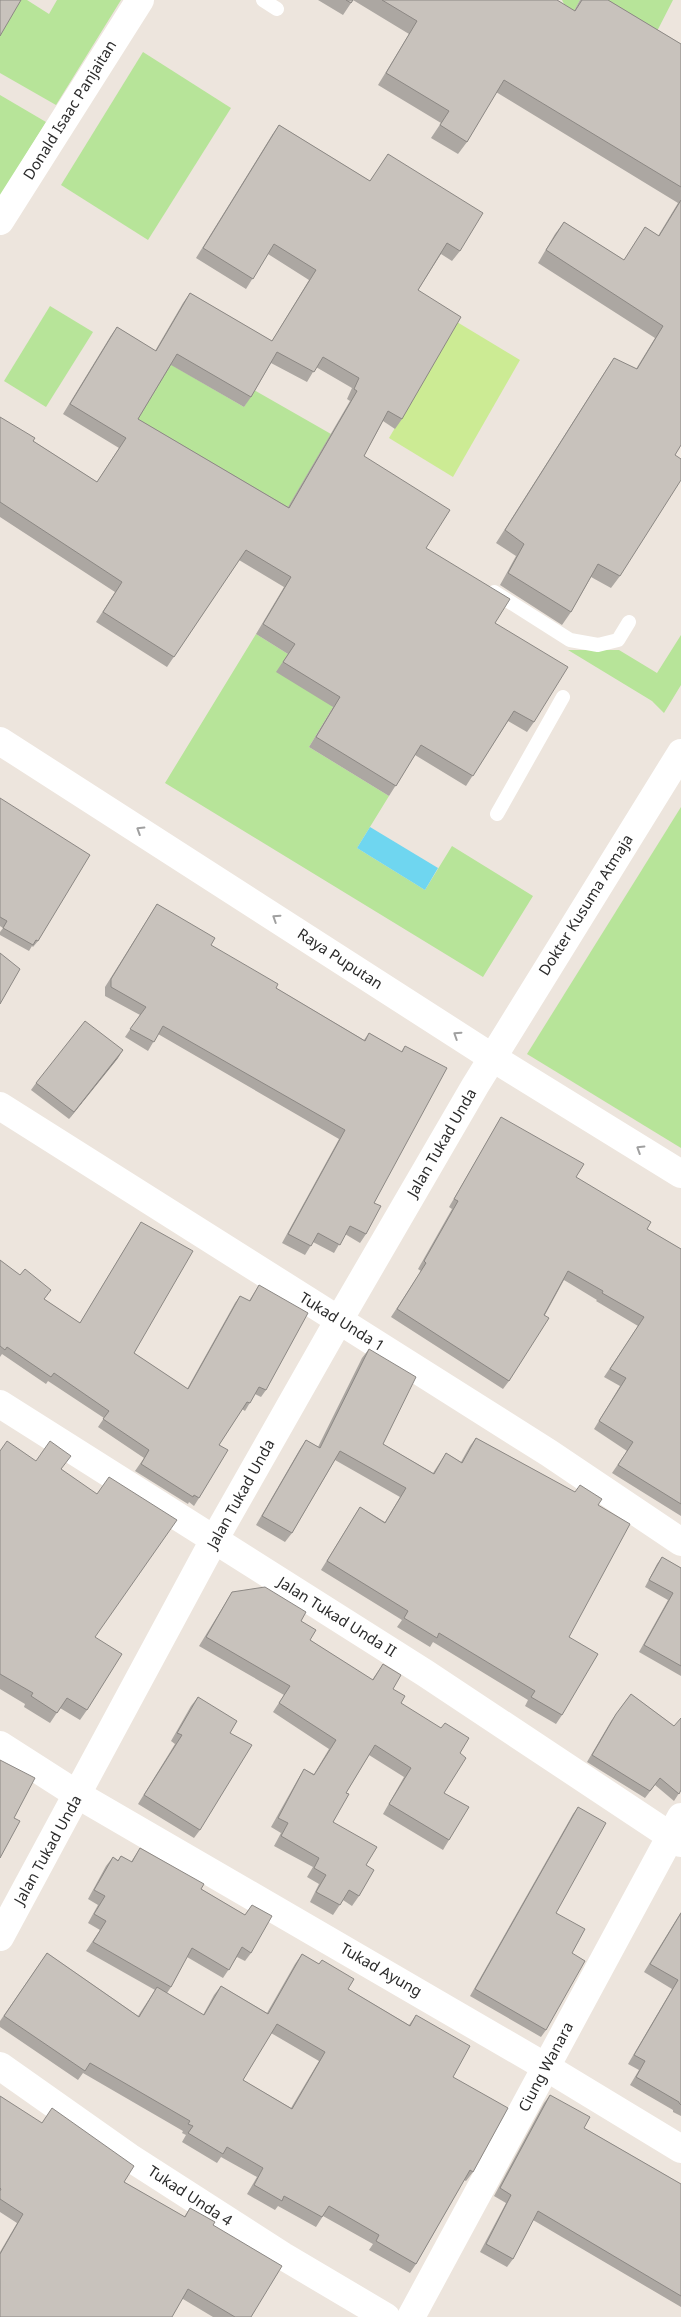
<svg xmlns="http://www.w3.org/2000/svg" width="681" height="2317" font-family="'Noto Sans',sans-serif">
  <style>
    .green { fill: #b7e499 }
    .pitch { fill: #cceb94 }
    .water { fill: #6fd6f0 }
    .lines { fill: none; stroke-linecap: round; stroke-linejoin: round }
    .lane { stroke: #fff; stroke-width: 14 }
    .street { stroke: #fff; stroke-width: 28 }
    .secondary { stroke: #fff; stroke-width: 28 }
    .wall { fill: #aca7a2; fill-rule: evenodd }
    .shaded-wall { fill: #8c8884 }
    .building { fill: #c8c2bc; stroke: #8c8884; fill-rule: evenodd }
    .oneway { stroke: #a0a0a0 }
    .labels { text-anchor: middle; stroke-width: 4.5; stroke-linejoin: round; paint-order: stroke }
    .street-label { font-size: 15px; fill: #2b2b2b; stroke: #fff }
  </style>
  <rect width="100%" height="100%" fill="#ede5dd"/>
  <g class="green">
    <path d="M19,0H27L49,14L57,0H121L56,105L0,73V34Z"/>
    <path d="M562,0H673L651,43L580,0L574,11L564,4Z"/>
    <path d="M143,52L231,108L148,240L61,185Z"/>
    <path d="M0,95L46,122L1,195H0Z"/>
    <path d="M50,306L93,332L46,407L4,381Z"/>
    <path d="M170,364L244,407L254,390L331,434L280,521L131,429Z"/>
    <path d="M256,634L288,654L333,707L309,747L389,796L357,848L425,890L452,846L533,896L483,977L165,783Z"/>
    <path d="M681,635V685L664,713L652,701L568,650H619L657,673Z"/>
    <path d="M681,807V1148L527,1054Z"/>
  </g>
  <path class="pitch" d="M457,322L520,360L453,477L389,438Z"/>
  <path class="water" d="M370,827L438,868L425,890L357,848Z"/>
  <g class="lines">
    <g class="lane">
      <path d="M263,0L277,9"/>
      <path d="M494,592L570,640L598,645L618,640L629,622"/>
      <path d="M497,814L563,697"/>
    </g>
    <g class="street">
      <path d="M0,1106L549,1453L681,1542"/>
      <path d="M0,1404L425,1673L681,1843"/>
      <path d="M0,1745L78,1795L546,2067L681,2149"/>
      <path d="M0,1937L214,1540L339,1320L475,1086L681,753"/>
      <path d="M0,2066L129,2157L283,2256L386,2317"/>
      <path d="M411,2317L681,1817"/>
    </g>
    <g class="secondary">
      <path d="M0,221L140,0"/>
      <path d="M0,741L493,1058L681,1174"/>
    </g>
  </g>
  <g class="wall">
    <path d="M318,0H557L574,11L580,0H608L681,44V445L675,455L620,576L611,588L591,577L571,612L562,625L500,585L516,556L496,543L606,370L614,358L636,369L655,338L538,263L555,234L564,222L624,260L645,227L658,236L678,203L496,92L467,142L458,154L431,138L441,123L378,85L409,34L353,0L343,15Z"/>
    <path d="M279,125L370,181L388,154L460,251L452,261L441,254L418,290L402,419L395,429L383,421L364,456L426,548L495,623L534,722L527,732L508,721L466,786L415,755L389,796L309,747L333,707L276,672L288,654L256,634L284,587L239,560L167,667L96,622L115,592L0,517V417L33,441L97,482L119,448L63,414L110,337L117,327L155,351L183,303L190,293L272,341L309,280L268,254L246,289L196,258L272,135ZM271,363L307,382L316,367L352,388L347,399L350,401L288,507L138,419L171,365L244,407L251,397Z"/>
    <path d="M0,798L38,941L33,947L32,946L29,951L0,935V932L3,928L0,926Z"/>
    <path d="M157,904L211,945L276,988L364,1040L369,1033L401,1052L405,1046L374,1203L366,1234L360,1243L345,1234L334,1253L313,1242L305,1255L282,1243L339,1139L158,1034L148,1051L125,1037L140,1015L105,996V987Z"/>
    <path d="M118,1058L69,1119L31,1090L36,1083Z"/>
    <path d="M501,1117L576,1177L647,1229L681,1249V1516L612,1473L627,1451L594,1429L620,1386L604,1377L638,1326L596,1301L597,1300L564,1280L509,1381L503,1389L391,1317L421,1271L418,1269L452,1209L449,1207L496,1126Z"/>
    <path d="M141,1222L134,1353L187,1389L235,1303L240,1296L249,1301L259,1285L266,1390L261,1397L255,1394L245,1411L242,1409L219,1445L199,1498L194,1506L189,1502L188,1504L135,1471L144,1458L98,1427L104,1418L48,1381L46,1384L2,1354L0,1357V1260L44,1299L80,1323Z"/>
    <path d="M369,1349L383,1444L433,1473L446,1453L461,1462L470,1446L476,1438L598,1505L569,1637L562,1715L556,1724L525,1706L528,1700L433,1642L430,1647L397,1627L402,1620L321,1570L360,1507L385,1522L400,1497L335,1460L292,1533L285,1542L256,1525L300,1449L306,1440L318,1447L362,1358Z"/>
    <path d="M0,1451L61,1469L95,1637L87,1710L80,1720L60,1708L50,1723L24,1707L25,1704L0,1689Z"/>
    <path d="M662,1557L681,1568V1676L639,1652L668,1600L645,1587L657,1564Z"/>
    <path d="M232,1592L301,1621L310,1640L372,1680L383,1664L393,1689L401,1703L460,1753L444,1793L449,1840L443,1850L383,1814L404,1777L369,1755L346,1793L333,1822L366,1865L359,1896L352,1906L343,1900L333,1915L310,1902L319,1884L307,1877L313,1867L274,1846L281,1833L271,1827L298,1779L304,1769L314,1774L329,1749L273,1712L284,1695L199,1646L226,1602Z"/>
    <path d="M631,1694L674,1726L681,1790L674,1801L655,1785L645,1798L587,1762L611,1721Z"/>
    <path d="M198,1697L200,1830L194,1838L138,1804L175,1744L171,1741L191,1706Z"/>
    <path d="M578,1807L556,1913L572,1953L546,2030L541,2037L470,1996L573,1814Z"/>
    <path d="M140,1848L201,1889L245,1915L252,1905L251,1953L245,1961L237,1957L223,1978L187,1957L171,1987L167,1993L203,2015L214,1995L221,1986L267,2013L295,1964L302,1954L319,1964L322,1960L348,1989L409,2025L416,2015L453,2077L473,2172L466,2181L464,2180L416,2264L410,2273L369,2250L373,2244L323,2216L316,2227L278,2206L275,2210L247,2194L257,2177L221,2157L217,2163L182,2142L186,2135L182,2133L183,2131L83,2073L78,2080L0,2027V2021L47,1953L138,2016L155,1990L86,1951L100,1930L88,1923L98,1905L88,1899L106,1866L113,1857L118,1860L121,1856L131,1862ZM271,2033L319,2061L291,2108L243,2080Z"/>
    <path d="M681,1912V2116L673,2112V2110L630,2085L639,2070L628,2064L672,1989L644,1972Z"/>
    <path d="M550,2095L584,2128L681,2184V2307L533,2220L513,2259L507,2267L480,2252L506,2203L494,2196L544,2103Z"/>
    <path d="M0,2096L124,2182L184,2217L190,2208L213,2225L251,2317H213L183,2299L0,2317V2252L17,2223L0,2212Z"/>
  </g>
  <path class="shaded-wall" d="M123,1050L118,1058L69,1119L74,1112Z"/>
  <g class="building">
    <path d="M0,0H21L0,36Z"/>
    <path d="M346,0H353L351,3Z"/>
    <path d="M382,0H557L575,11L582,0H608L681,44V187L504,80L467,142L440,125L449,111L386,73L417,21Z"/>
    <path d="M279,125L370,181L388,154L483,213L460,251L447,243L418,290L461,317L402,419L388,411L364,456L450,510L426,548L510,599L495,623L568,667L534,722L514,711L473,776L421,745L396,786L316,737L340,697L283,662L295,644L263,624L291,577L246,550L174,657L103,612L122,582L0,502V417L35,438L33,441L97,482L126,438L70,404L117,327L156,351L190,293L272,341L316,270L274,244L253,279L203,248ZM277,352L314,372L323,357L359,378L354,389L357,391L289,508L138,419L177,354L251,397Z"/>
    <path d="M681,200V445L675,455L681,459V480L620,576L598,564L571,612L508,573L524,544L505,530L614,358L637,369L663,326L546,250L564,222L624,260L645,227L659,236Z"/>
    <path d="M0,798L90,855L38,941L36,940L33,945L3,928L7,921L0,917Z"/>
    <path d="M157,904L215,938L211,945L278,984L276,988L365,1041L369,1033L402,1052L405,1046L447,1068L374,1203L381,1206L366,1234L350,1226L340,1245L318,1233L311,1246L288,1234L345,1130L163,1026L154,1042L130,1029L146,1007L111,987V979Z"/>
    <path d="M0,953L20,969L0,1004Z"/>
    <path d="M85,1021L123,1050L74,1112L36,1083Z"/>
    <path d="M501,1117L584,1164L576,1177L651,1222L647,1229L681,1249V1504L618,1465L633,1442L599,1421L626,1378L610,1369L644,1317L602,1293L603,1291L568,1271L544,1315L549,1318L509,1381L397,1309L426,1263L424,1261L458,1201L454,1199Z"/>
    <path d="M141,1222L193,1251L134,1353L188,1389L240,1296L250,1301L259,1285L308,1313L266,1390L259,1387L250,1403L247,1402L219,1445L228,1450L199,1498L194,1495L193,1497L141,1464L149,1450L103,1419L109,1411L54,1373L51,1377L7,1347L5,1350L0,1346V1260L20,1275L25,1269L51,1290L44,1299L80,1323Z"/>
    <path d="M369,1349L416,1377L383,1444L434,1474L446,1453L462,1463L476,1438L575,1492L580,1485L602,1499L598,1505L630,1524L569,1637L598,1654L562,1715L531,1697L535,1691L439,1633L437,1638L404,1618L408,1611L327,1561L360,1507L385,1523L406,1488L340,1451L292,1533L262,1516L306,1440L320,1448Z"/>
    <path d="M7,1441L36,1461L50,1441L71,1456L61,1469L97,1494L109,1477L177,1520L95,1637L122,1654L87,1710L67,1698L57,1713L31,1696L33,1693L0,1674V1451Z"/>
    <path d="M662,1557L681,1568V1666L644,1645L673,1593L649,1580Z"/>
    <path d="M265,1587L306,1612L301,1621L316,1630L310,1640L373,1680L383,1664L401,1675L393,1689L405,1696L401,1703L441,1728L445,1723L469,1738L460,1753L466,1758L444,1793L469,1807L449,1840L389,1804L411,1768L375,1745L346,1793L349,1794L333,1822L377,1847L366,1865L374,1870L359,1896L349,1890L340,1905L316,1892L326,1875L314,1868L319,1858L281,1836L288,1823L278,1818L304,1769L314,1775L336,1740L279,1703L290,1686L206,1637L232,1592Z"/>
    <path d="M631,1694L674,1726L681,1718V1790L679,1794L660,1778L650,1791L592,1755L616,1714Z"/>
    <path d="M198,1697L237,1721L230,1733L252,1745L200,1830L144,1795L182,1735L177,1733Z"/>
    <path d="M0,1760L35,1778L14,1818L20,1821L0,1858Z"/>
    <path d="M578,1807L606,1823L556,1913L585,1929L572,1953L585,1961L546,2030L475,1989Z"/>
    <path d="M140,1848L204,1884L201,1889L245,1915L252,1905L272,1916L251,1953L242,1947L229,1970L192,1948L171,1987L93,1942L106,1921L94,1914L105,1896L94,1890L113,1857L118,1861L121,1856L132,1862Z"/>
    <path d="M681,1913V2105L679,2103V2102L636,2077L645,2061L634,2055L678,1980L650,1964Z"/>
    <path d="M47,1953L139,2017L157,1987L204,2015L221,1986L268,2014L302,1954L319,1964L322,1960L354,1979L348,1989L410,2026L416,2015L470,2046L453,2077L508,2108L473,2172L470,2170L416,2264L376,2241L379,2235L329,2206L322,2217L284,2196L282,2201L254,2185L263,2168L227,2147L223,2154L188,2133L193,2126L188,2124L190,2121L90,2063L85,2071L4,2016ZM277,2024L325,2052L292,2109L243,2080Z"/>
    <path d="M550,2095L590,2117L584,2128L681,2184V2296L538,2211L513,2259L486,2244L511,2195L500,2188Z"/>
    <path d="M0,2096L42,2123L52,2108L134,2166L124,2182L185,2217L190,2208L215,2222L213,2225L282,2266L251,2317H235L188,2289L172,2317H0V2254L23,2214L0,2199V2191L1,2189L0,2188Z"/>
  </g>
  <defs><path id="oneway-chevron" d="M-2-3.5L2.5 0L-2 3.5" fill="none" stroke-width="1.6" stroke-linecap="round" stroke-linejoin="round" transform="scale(1.25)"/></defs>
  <g class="oneway">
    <use href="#oneway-chevron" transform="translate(140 830) rotate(-148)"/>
    <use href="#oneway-chevron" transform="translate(276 918) rotate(-147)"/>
    <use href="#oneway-chevron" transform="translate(457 1035) rotate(-147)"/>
    <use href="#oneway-chevron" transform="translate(640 1149) rotate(-148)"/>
  </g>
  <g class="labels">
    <g class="street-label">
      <text transform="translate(70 110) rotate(-58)" y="5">Donald Isaac Panjaitan</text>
      <text transform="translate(586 905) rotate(-58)" y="5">Dokter Kusuma Atmaja</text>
      <text transform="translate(340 959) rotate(33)" y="5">Raya Puputan</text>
      <text transform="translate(442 1143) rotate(-60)" y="5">Jalan Tukad Unda</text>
      <text transform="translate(342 1322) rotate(32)" y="5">Tukad Unda 1</text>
      <text transform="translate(241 1494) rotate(-61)" y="5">Jalan Tukad Unda</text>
      <text transform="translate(337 1617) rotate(32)" y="5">Jalan Tukad Unda II</text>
      <text transform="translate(48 1850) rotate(-61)" y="5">Jalan Tukad Unda</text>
      <text transform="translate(381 1970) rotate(30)" y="5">Tukad Ayung</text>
      <text transform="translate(546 2067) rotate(-62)" y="5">Ciung Wanara</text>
      <text transform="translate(190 2196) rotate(33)" y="5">Tukad Unda 4</text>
    </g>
  </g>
</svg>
